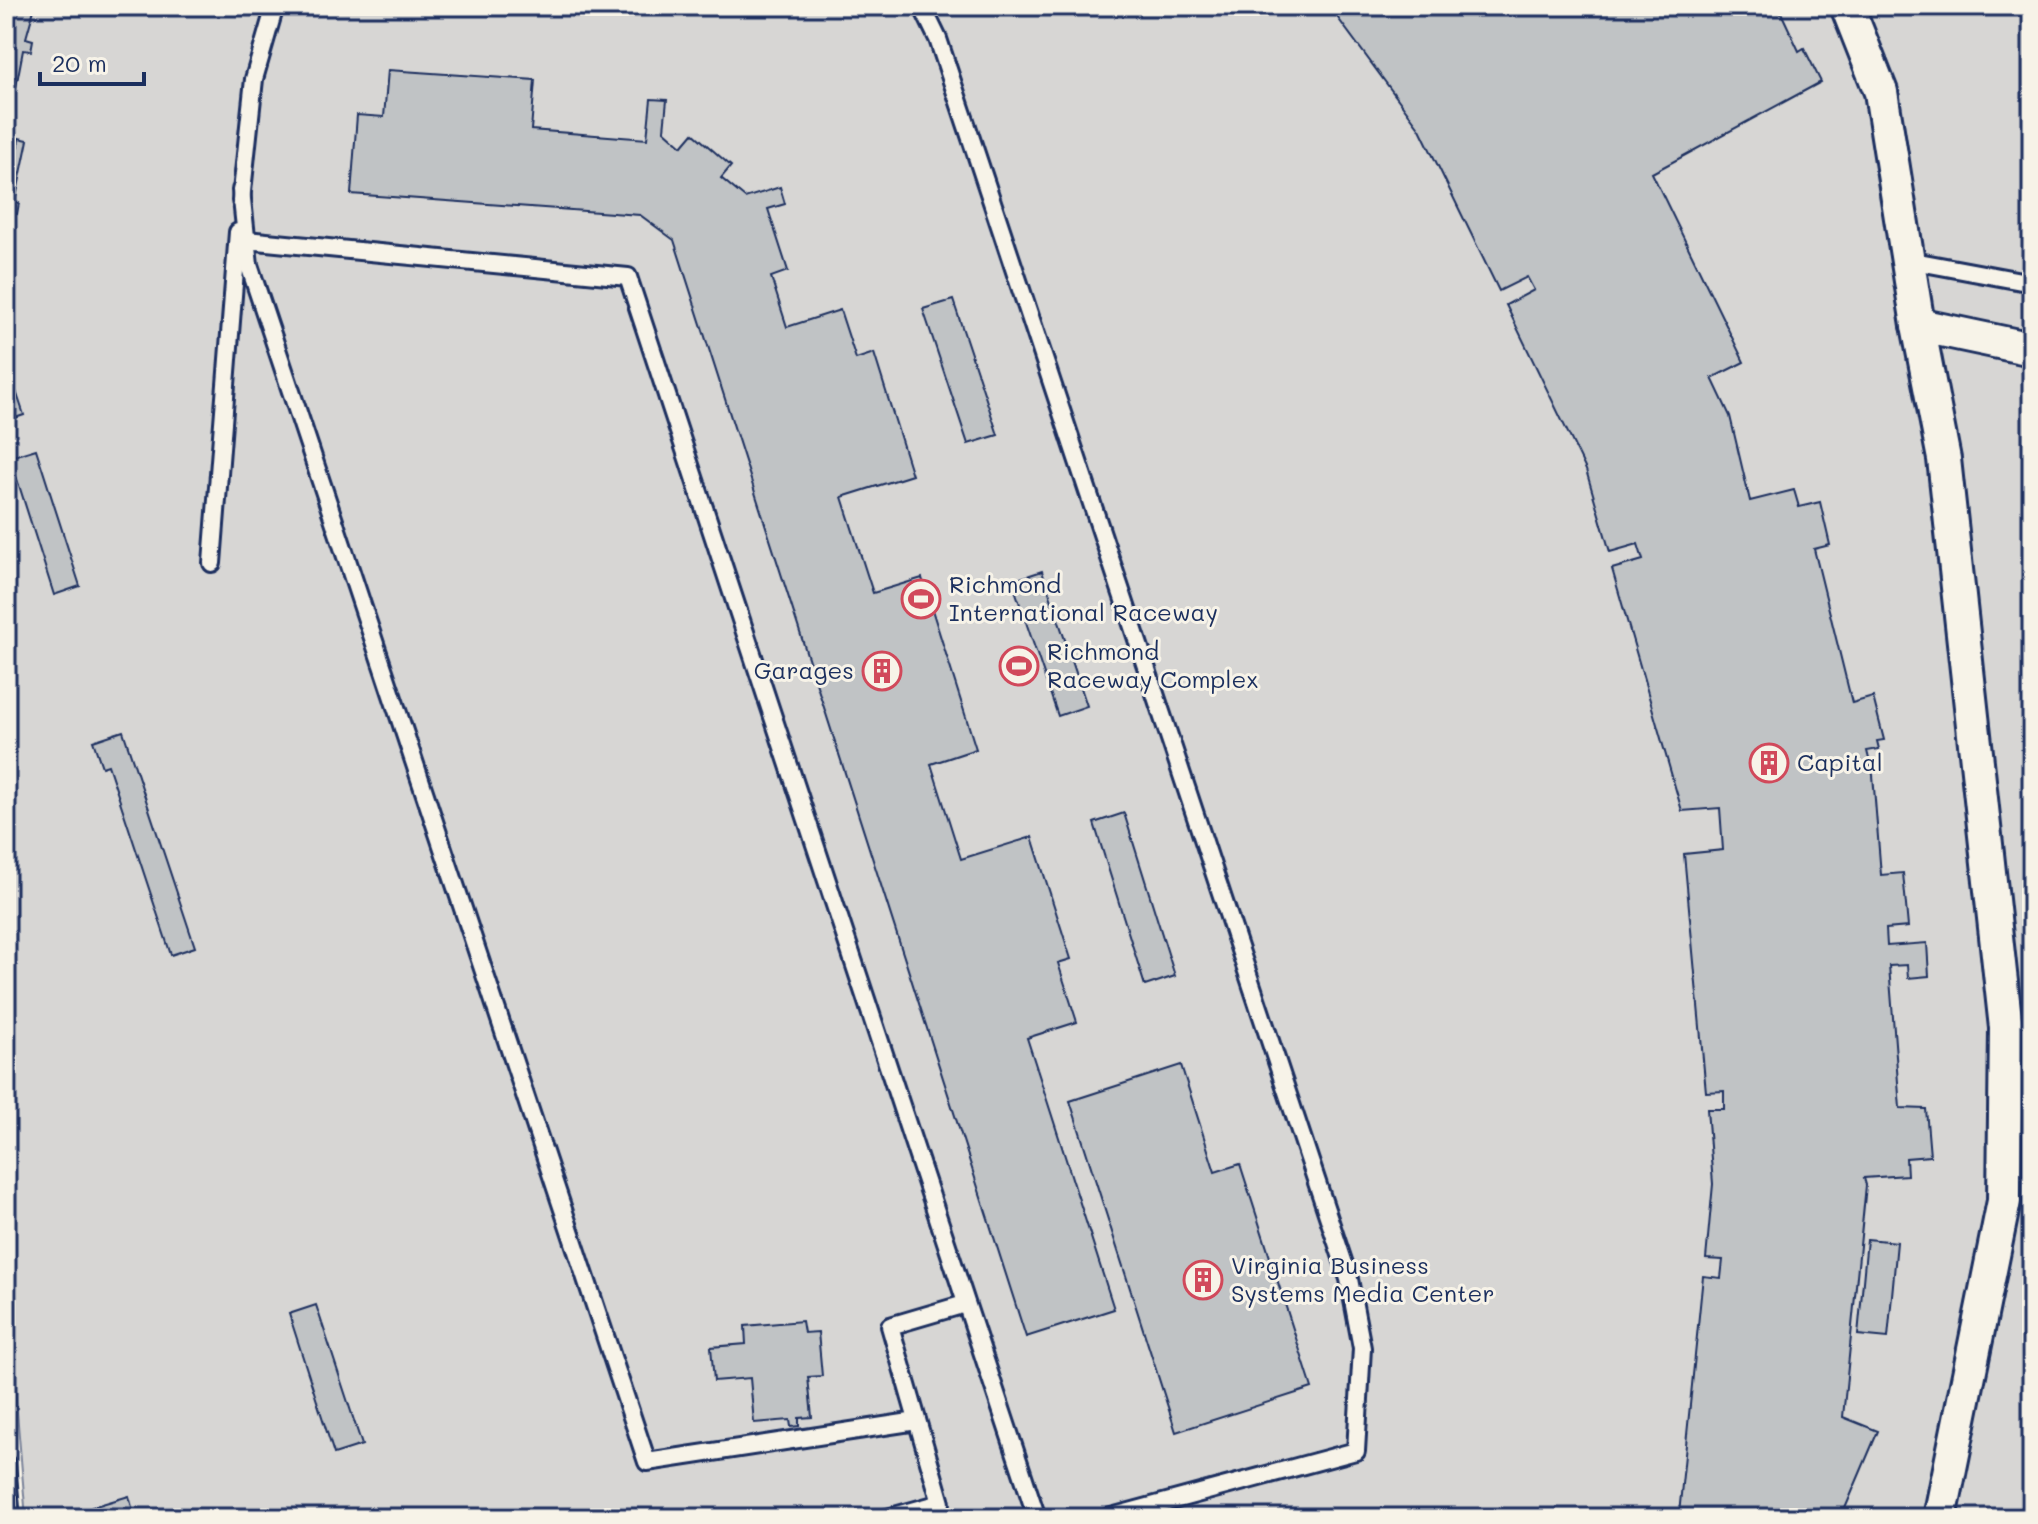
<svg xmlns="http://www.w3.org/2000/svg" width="2038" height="1524" font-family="Mali,sans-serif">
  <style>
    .green { fill: #d7d6d4; stroke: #798299; stroke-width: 2 }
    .building { fill: #c0c3c5; stroke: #1b2f5e; stroke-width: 2 }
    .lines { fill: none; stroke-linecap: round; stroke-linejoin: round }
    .service-casing { stroke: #1b2f5e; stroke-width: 22 }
    .minor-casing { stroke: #1b2f5e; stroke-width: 38 }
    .service { stroke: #f7f3e8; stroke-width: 16 }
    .minor { stroke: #f7f3e8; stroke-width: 32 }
    .labels { text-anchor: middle; stroke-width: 6; stroke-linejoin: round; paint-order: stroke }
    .poi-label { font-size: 24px; fill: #1b2f5e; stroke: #f7f3e8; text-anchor: start }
  </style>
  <rect width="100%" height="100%" fill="#f7f3e8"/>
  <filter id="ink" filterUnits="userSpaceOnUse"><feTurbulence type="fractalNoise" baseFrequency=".0125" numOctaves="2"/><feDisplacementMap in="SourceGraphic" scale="16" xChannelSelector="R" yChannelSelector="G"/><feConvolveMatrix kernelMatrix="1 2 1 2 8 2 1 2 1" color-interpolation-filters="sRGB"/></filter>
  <g filter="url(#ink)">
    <path class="green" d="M6,6H2032V1518H26L10,1330L6,1327Z"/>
    <g class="building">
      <path d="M6,6H35L26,38L33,40L31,51L23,50L16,87L6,85Z"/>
      <path d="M1329,6H1778L1799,51L1804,48L1821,82L1652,173L1744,362L1712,378L1730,416L1750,501L1794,490L1799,507L1820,502L1830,545L1814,549L1852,703L1873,697L1884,740L1877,741L1879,749L1867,751L1873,775L1881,875L1903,873L1908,927L1886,929L1887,946L1927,943L1929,976L1908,978L1907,965L1889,966L1900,1108L1926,1109L1930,1156L1906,1158L1907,1175L1864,1178L1866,1185L1843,1417L1878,1431L1841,1518H1715L1679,1514L1703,1276L1721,1278L1723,1260L1706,1259L1713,1184L1707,1109H1724V1091L1706,1092L1684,854L1723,850L1720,808L1682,811L1612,569L1643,560L1638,544L1610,552L1586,470L1506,305L1534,290L1527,277L1499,291L1420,129Z"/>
      <path d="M388,70L535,80L531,130L647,139L651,99L667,100L664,130L682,146L693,133L731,166L721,178L745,198L780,187L785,204L768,209L788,271L771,277L787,327L840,310L856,359L874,353L912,475L842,497L873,593L922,578L976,749L931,764L961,859L1032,837L1071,959L1058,963L1077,1022L1027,1038L1114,1309L1026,1337L674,240L640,215L351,194L357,115L384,117Z"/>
      <path d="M19,138L28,140L15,202L19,203L17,214L12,213L6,243V144L18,146Z"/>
      <path d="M953,300L998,435L968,444L923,309Z"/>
      <path d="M6,361L24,415L6,421Z"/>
      <path d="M36,449L80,586L54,595L10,457Z"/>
      <path d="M1042,571L1087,706L1058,716L1012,581Z"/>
      <path d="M123,731L195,947L171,955L108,765L102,767L93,741Z"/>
      <path d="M1124,813L1175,976L1145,986L1094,823Z"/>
      <path d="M1181,1065L1215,1172L1240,1164L1312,1388L1176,1432L1070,1101Z"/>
      <path d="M1867,1239L1897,1242L1888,1338L1858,1335Z"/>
      <path d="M316,1305L362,1445L334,1454L289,1314Z"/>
      <path d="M802,1321L804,1333L818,1332L822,1376L808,1377L812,1417L799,1418V1426L791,1427L790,1420L754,1423L750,1378L714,1381L711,1347L746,1344L745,1326Z"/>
      <path d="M129,1496L135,1518H95L92,1507Z"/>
    </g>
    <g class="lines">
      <defs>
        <g id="service">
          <path d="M922,6L938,39L1349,1279L1362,1348L1356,1451L1107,1518"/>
          <path d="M241,190L249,265L647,1462L917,1421"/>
          <path d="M241,201L254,79L275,6"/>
          <path d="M246,240L628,277L1037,1518"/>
          <path d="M1908,260L2032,283"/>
          <path d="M212,563L238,232"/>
          <path d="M6,1464L11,1518"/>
          <path d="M887,1518L941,1503L890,1326L965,1304"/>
        </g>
        <g id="minor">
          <path d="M1847,6L1881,92L1918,325L1944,459L2006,1028L2004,1201L1940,1518"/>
          <path d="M1918,325L2032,349"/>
        </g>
      </defs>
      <use href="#service" class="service-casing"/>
      <use href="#minor" class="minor-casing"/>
      <use href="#service" class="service"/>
      <use href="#minor" class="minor"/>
    </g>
  </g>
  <defs>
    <symbol id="stadium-ring" viewBox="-11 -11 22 22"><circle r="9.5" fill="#f7f3e8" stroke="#d1495b" stroke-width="1.5"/><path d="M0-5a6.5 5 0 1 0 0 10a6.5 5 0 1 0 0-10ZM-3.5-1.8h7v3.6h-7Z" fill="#d1495b"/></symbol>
    <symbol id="building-ring" viewBox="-11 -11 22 22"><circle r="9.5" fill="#f7f3e8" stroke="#d1495b" stroke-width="1.5"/><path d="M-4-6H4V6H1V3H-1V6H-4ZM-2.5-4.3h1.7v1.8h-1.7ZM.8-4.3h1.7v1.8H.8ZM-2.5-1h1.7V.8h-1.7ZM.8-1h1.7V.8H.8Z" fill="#d1495b"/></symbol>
  </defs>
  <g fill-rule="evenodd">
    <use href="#stadium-ring" x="899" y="577" width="44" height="44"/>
    <use href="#stadium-ring" x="997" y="644" width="44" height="44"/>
    <use href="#building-ring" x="860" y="649" width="44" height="44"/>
    <use href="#building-ring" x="1747" y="741" width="44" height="44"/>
    <use href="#building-ring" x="1181" y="1258" width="44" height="44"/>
  </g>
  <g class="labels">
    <g class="poi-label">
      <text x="949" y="593">Richmond<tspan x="949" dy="28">International Raceway</tspan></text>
      <text x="1047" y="660">Richmond<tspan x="1047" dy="28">Raceway Complex</tspan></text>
      <text x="854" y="679" text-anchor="end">Garages</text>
      <text x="1797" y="771">Capital</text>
      <text x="1231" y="1274">Virginia Business<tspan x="1231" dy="28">Systems Media Center</tspan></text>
    </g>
  </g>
  <rect width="2038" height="1524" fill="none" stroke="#f7f3e8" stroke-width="32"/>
  <rect x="16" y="16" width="2006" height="1492" fill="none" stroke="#1b2f5e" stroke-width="3" filter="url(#ink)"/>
  <path d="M40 72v12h104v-12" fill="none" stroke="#1b2f5e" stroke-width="4"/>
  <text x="52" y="72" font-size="24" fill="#1b2f5e" stroke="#f7f3e8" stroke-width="6" paint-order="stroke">20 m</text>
</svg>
